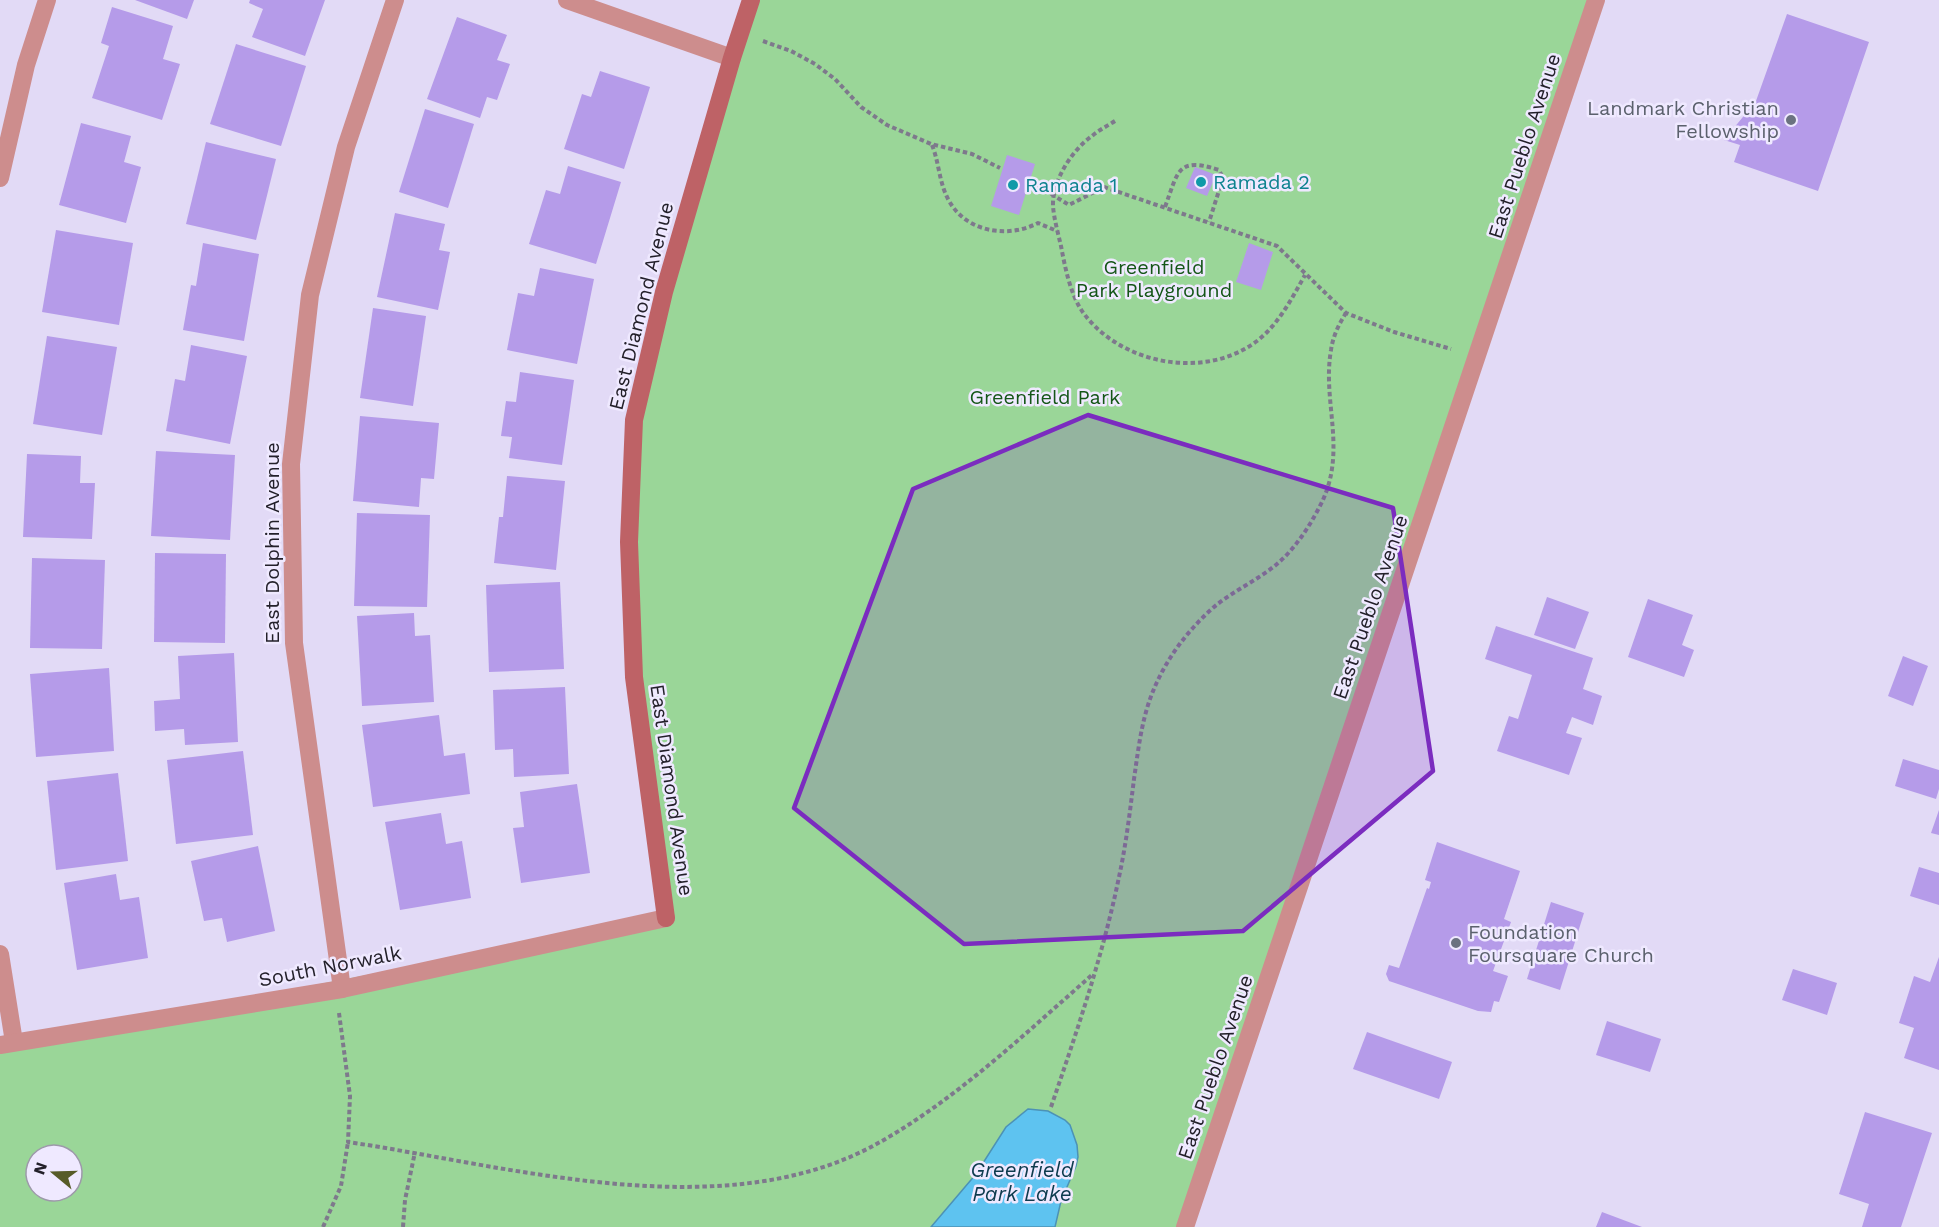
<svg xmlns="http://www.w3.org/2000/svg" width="1939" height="1227" font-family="'Work Sans',sans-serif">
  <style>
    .green { fill: #9ad698; fill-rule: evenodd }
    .water { fill: #5ec3f0; stroke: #4c92b5; stroke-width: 1.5 }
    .building { fill: #b59be9 }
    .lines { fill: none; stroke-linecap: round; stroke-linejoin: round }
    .path { stroke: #7e798c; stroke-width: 4; stroke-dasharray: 4.5 3; stroke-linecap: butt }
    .street { stroke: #cd8d8d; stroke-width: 18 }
    .secondary { stroke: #be6266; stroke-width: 18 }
    .marked { fill: #7b2cbf; fill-opacity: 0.2; stroke: #7b2cbf; stroke-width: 4.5; stroke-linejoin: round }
    .worship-dot { fill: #6b7280; stroke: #efe9ff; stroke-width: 2 }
    .culture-dot { fill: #0f9aa8; stroke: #efe9ff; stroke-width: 2 }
    .labels { text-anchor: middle; stroke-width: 5; stroke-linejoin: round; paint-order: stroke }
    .worship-label { font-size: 20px; fill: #5b616d; stroke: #efe9ff; text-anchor: end }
    .street-label { font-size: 20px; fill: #23202a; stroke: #efe9ff }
    .culture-label { font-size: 20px; fill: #0d838f; stroke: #efe9ff; text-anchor: start }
    .park-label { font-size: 20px; fill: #145617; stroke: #efe9ff }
    .water-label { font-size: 21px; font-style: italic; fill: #0d3b4e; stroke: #efe9ff }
  </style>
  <rect width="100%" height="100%" fill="#e2daf6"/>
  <path class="green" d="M751,0H1595L1184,1227H0V1045L666,918L634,677V420ZM36,1155H72V1191H36Z"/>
  <path class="water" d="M1028,1109L1048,1111L1065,1120L1070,1125L1077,1145L1078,1157L1076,1166L1061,1201L1055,1227H931L976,1174L1006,1127Z"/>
  <g class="building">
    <path d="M135,0H194L187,19Z"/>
    <path d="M250,0H325L305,56L252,37L263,9L249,3Z"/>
    <path d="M112,7L173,26L163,59L180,64L162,120L92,98L109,46L101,43Z"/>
    <path d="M1787,14L1869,42L1818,191L1734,162L1740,145L1724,140L1756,101Z"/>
    <path d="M457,17L507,35L497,60L510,64L497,100L487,97L480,118L427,99Z"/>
    <path d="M236,44L306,66L281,146L210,124Z"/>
    <path d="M600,71L650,87L624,169L564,149L582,94L591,97Z"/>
    <path d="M425,109L474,124L448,208L399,192Z"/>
    <path d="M81,123L131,136L124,162L141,167L126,223L59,205Z"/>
    <path d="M206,142L276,159L256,240L186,224Z"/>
    <path d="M1007,155L1035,164L1019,215L991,206Z"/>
    <path d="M568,166L621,182L596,264L529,244L546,190L560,194Z"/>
    <path d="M1195,167L1216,175L1207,196L1186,188Z"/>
    <path d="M395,213L445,224L439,250L450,252L438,310L377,297Z"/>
    <path d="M56,230L133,243L119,325L42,312Z"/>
    <path d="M203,243L259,254L244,341L183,330L191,285L196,286Z"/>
    <path d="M1249,243L1273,252L1261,290L1236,282Z"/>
    <path d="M540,268L594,279L577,364L507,350L518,293L534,296Z"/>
    <path d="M373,308L426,316L413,406L360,398Z"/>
    <path d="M47,336L117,347L102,435L33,424Z"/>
    <path d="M191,345L247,356L230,444L166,431L175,379L185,381Z"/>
    <path d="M520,372L574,380L562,465L509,458L512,437L501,436L506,401L516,402Z"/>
    <path d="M360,416L439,423L434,479L421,478L419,507L353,501Z"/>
    <path d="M156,451L235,455L230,540L151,536Z"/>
    <path d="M27,454L81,456L80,483H95L92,539L23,537Z"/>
    <path d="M507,476L565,481L556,570L494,563L499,517H503Z"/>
    <path d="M357,513L430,515L427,607L354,606Z"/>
    <path d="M155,553L226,554L225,643L154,642Z"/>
    <path d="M32,558L105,560L102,649L30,648Z"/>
    <path d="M560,582L564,669L489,672L486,585Z"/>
    <path d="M1547,597L1589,612L1575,649L1534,635Z"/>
    <path d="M1648,599L1693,615L1682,645L1694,650L1684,677L1628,657Z"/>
    <path d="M414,613L415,636L430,635L434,702L362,706L357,616Z"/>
    <path d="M1496,626L1593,658L1583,689L1602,696L1593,725L1572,717L1566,733L1582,738L1569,775L1497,751L1509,716L1518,719L1532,675L1485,659Z"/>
    <path d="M234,653L238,742L185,745L184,729L155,731L154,701L180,699L178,656Z"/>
    <path d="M1903,656L1928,666L1913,706L1888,696Z"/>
    <path d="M109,668L114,751L36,757L30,674Z"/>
    <path d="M565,687L569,774L514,777L513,749L495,750L493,690Z"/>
    <path d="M439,715L444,756L465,753L470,794L373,807L362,725Z"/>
    <path d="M243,751L253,835L176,844L167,760Z"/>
    <path d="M1903,759L1939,770V789L1936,799L1895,786Z"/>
    <path d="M118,773L128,861L56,870L47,781Z"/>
    <path d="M577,784L590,873L521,883L513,828L524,827L520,792Z"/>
    <path d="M1939,810V835L1931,833Z"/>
    <path d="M441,813L446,844L462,841L471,898L400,910L385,822Z"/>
    <path d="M1437,842L1520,871L1504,919L1511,922L1493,971L1508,976L1499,1002L1494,1001L1491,1012L1478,1011L1389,981L1386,974L1389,965L1399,968L1427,888L1429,889L1431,882L1425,880Z"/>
    <path d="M258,846L275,931L227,942L222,918L204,921L191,861Z"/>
    <path d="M1919,867L1939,873V905L1910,896Z"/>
    <path d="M116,874L120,900L139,897L148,958L77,970L64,883Z"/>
    <path d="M1551,902L1584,913L1560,990L1527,979Z"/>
    <path d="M1939,957V1070L1904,1058L1914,1028L1899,1023L1914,976L1930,982Z"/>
    <path d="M1793,969L1837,983L1827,1015L1782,1000Z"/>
    <path d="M1607,1021L1661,1039L1650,1072L1596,1055Z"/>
    <path d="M1367,1032L1452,1062L1439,1099L1353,1069Z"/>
    <path d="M1865,1112L1932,1133L1901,1227H1862L1869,1204L1839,1194Z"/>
    <path d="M1602,1212L1642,1227H1596Z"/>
  </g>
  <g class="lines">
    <g class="path">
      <path d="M763,41L791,51L815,64L835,79L861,107L887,125L931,144L972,154L1000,168"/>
      <path d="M1115,121C1107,126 1099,130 1092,136C1072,150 1052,181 1053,206C1054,219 1058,233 1061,246C1065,267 1070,293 1082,311C1119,364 1204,381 1257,341C1279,324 1292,298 1305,275"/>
      <path d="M932,145C939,162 939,182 948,199C965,232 1007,239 1038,223L1057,231"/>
      <path d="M1032,182L1069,205L1104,187L1277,246L1346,313L1394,332L1451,349"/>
      <path d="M1165,207C1178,172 1177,156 1219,170L1223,178L1209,222"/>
      <path d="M339,1013L350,1096L348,1142C509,1166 718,1227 871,1147C950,1105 1026,1033 1093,974"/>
      <path d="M1051,1107C1077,1031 1103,955 1119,877C1126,845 1130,811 1134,779C1139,745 1142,714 1157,682C1170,654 1190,628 1214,607C1233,591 1258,580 1277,564C1296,548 1311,524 1322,502C1347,449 1322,402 1331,350C1333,336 1339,324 1346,313"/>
      <path d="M323,1227L341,1186L348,1142"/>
      <path d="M403,1227L405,1200L415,1152"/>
    </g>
    <g class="street">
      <path d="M567,0L732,58"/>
      <path d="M0,178L26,65L47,0"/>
      <path d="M0,954L14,1042"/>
      <path d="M342,989L294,643L291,464L310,295L346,147L395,0"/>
      <path d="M0,1045L342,989L666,918"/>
      <path d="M1185,1227L1596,0"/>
    </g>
    <path class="secondary" d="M666,918L634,677L629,542L634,420L664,292L732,58L751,0"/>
  </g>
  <path class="marked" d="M1088,415L1393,508L1433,771L1243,931L964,944L794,808L913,489Z"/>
  <g class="worship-dot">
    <circle cx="1791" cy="120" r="6"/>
    <circle cx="1456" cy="943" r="6"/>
  </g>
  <g class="culture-dot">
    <circle cx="1201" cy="182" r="6"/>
    <circle cx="1013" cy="185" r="6"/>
  </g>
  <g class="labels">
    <g class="worship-label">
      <text x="1779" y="115">Landmark Christian<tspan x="1779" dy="23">Fellowship</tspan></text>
      <text x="1468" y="939" text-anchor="start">Foundation<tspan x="1468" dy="23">Foursquare Church</tspan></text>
    </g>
    <g class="street-label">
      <text transform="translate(1524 146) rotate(-72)" y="7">East Pueblo Avenue</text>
      <text transform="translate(641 306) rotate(-76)" y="7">East Diamond Avenue</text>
      <text transform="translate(272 543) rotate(-90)" y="7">East Dolphin Avenue</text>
      <text transform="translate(1370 607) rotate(-71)" y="7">East Pueblo Avenue</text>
      <text transform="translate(672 790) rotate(82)" y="7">East Diamond Avenue</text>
      <text transform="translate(330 966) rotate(-11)" y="7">South Norwalk</text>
      <text transform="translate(1215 1067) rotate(-71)" y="7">East Pueblo Avenue</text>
    </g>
    <g class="culture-label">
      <text x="1213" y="189">Ramada 2</text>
      <text x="1025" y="192">Ramada 1</text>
    </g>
    <g class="park-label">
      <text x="1154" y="274">Greenfield<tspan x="1154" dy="23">Park Playground</tspan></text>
      <text x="1045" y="404">Greenfield Park</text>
    </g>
    <g class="water-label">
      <text x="1022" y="1177">Greenfield<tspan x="1022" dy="24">Park Lake</tspan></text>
    </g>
  </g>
  <g transform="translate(54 1173) rotate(289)"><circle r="28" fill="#efe9ff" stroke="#9d99aa" stroke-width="1.5"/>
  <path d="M0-4.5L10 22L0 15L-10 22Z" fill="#575b28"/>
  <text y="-9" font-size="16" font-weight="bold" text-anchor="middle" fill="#23202a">N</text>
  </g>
</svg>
